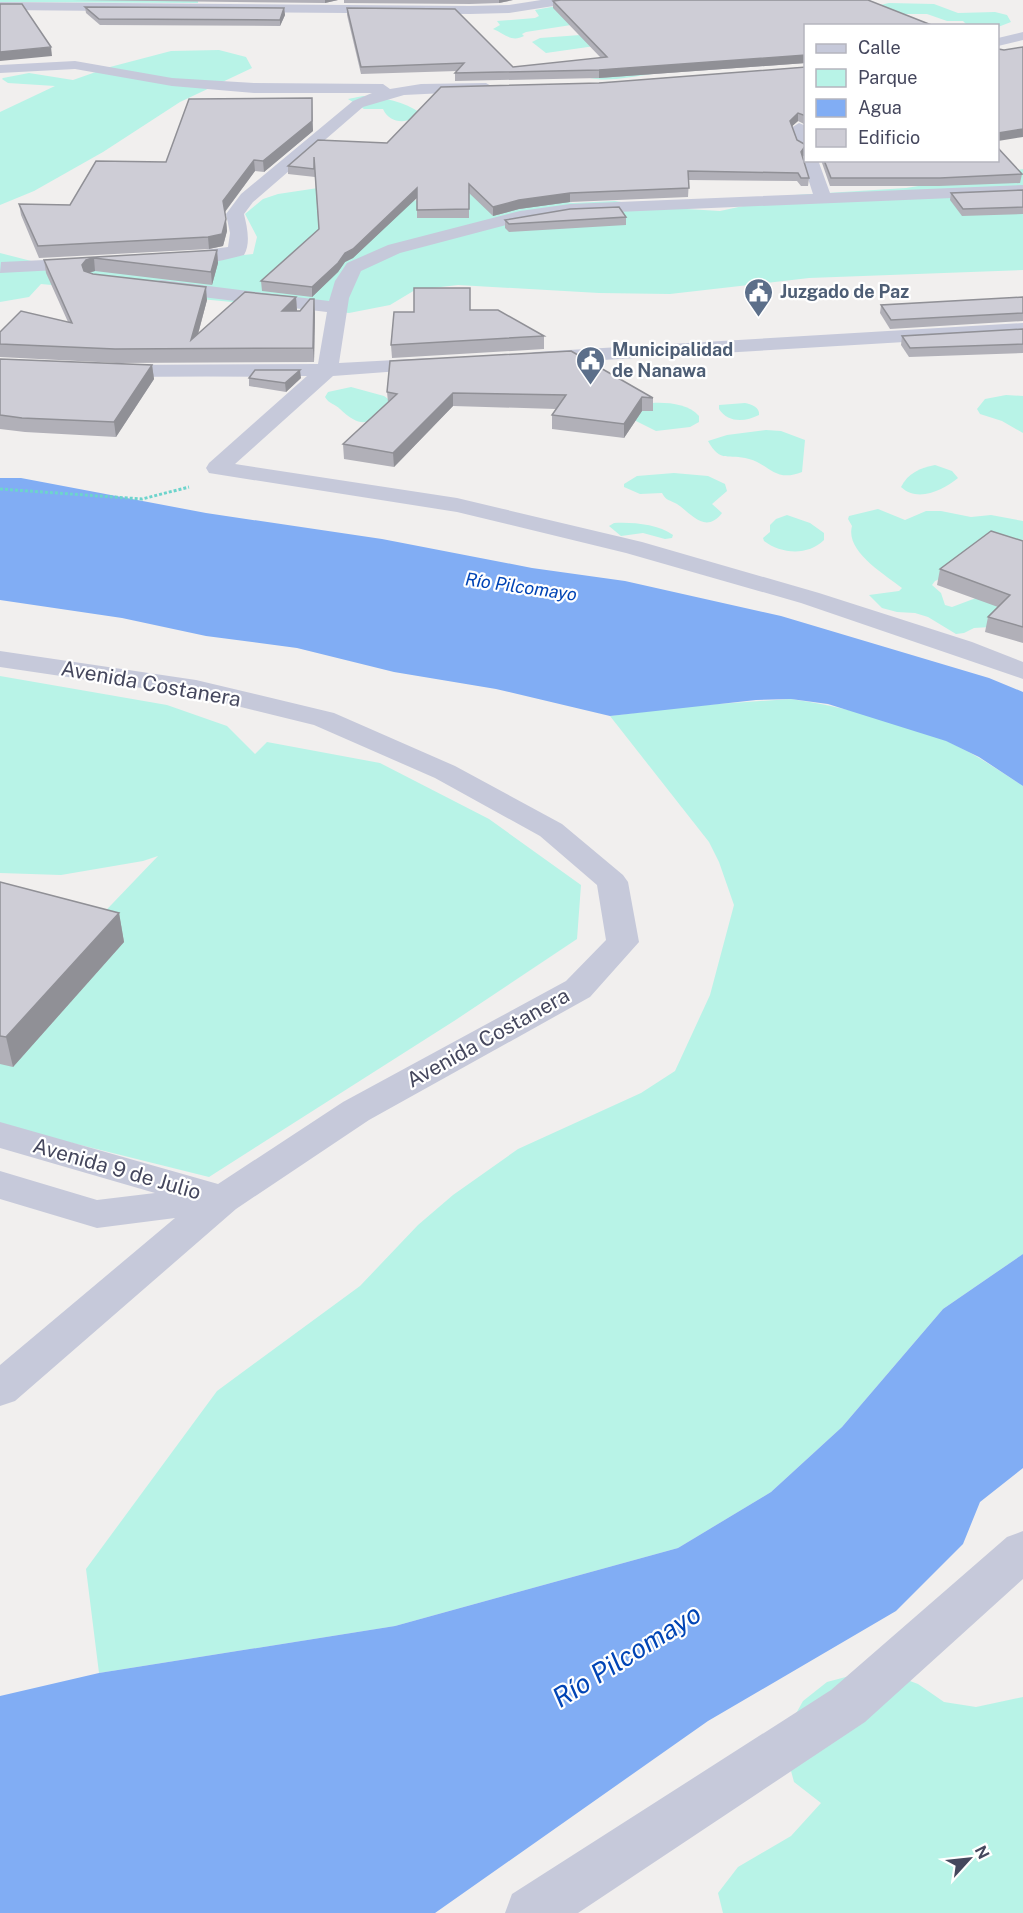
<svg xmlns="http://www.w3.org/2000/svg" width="1023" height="1913" font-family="'Public Sans',sans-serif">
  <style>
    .green { fill: #b8f3e7 }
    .water { fill: #81adf4 }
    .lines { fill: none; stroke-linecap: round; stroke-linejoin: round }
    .path { stroke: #6dd4cc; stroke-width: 3; stroke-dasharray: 3 2; stroke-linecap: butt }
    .minor { fill: #c6c9da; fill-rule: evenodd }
    .wall { fill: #b1b0b8 }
    .shaded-wall { fill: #909096 }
    .building { fill: #cecdd6; stroke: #909096; stroke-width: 1.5 }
    .labels { text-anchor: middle; stroke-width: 4.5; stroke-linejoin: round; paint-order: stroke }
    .far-service-label { font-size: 18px; font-weight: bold; fill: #4e5e75; stroke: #fff; text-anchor: start }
    .far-water-label { font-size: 18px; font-style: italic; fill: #0044b5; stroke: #fff }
    .street-label { font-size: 21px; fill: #45475d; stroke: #fff }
    .near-water-label { font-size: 27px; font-style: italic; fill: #0044b5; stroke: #fff }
  </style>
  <rect width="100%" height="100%" fill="#f1efee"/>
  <g class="green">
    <path d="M0,0H198V3L0,2Z"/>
    <path d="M889,3L934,4L958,13L995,12L1007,15L1011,22L998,27L967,25L963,21H947L927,14H903L880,5Z"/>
    <path d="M562,5L571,25L526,32L522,34L524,36C511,43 504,33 493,29L500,25L497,21L535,18L539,16L535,10Z"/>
    <path d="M580,35L646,72L652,74C623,78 598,85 571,72L616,61L595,46L546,53L532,42L540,38Z"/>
    <path d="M219,50L246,57L252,68L180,102L103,152L34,191L0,205V112L55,86L8,83L2,79L3,78L29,73L73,80L110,67L171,51Z"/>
    <path d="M363,96C384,97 404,102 421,113C410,124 390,125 383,109H364L348,99Z"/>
    <path d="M1023,169V270L809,278L670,294L599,293L458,285L415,290L390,305L349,313L41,284L29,297L0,302V253L43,264H162L253,254L257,237L245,214L263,199L278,194L318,188L382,202L423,200L487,188L573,203L615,201L653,207L720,211L795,195L906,188Z"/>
    <path d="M351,387L384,396L391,401C373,422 364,432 340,409C335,404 329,404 325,397L328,392Z"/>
    <path d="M1006,395L1023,396V433L1002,421L980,414L977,409L985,399Z"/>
    <path d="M652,403C667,402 689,404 699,416V422L690,427L656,431L626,416Z"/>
    <path d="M745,403C751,404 760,407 759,415C745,422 728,423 719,409V405Z"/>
    <path d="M766,430L781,431L805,440L802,472C775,483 769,464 749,459C728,453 721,464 708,441L727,435Z"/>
    <path d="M935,465L952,471L958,478C943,490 918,503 901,487C908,473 920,468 935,465Z"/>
    <path d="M674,473L708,476L725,484L727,491L712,504L722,513C705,535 691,513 677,504C670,500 666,501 662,493L640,494L624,487V484L637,476Z"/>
    <path d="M878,509L905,520L926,511H941L971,517L991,515L1023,521V543L935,581L932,585L941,593L945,605L952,607L976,598L1010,596L990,627L974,628L964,633L956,634L928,617L915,613L897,612L882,608L869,595L899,591L902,588C884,574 845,551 852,526L848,519L849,516Z"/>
    <path d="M787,515L810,523L824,533V540C808,556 781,554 764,541L763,538L770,532V525L776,519Z"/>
    <path d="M614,523C632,522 658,524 673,535L672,538L665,539L643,533L621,536L609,526Z"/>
    <path d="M0,676L167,705L227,726L255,754L267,742L380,763L489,819L581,885L577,939L454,1021L209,1177L0,1125V1021L158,856L143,861L61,875L0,873Z"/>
    <path d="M791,699C839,706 903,722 947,741C974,753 998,770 1023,786V1254L943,1309L842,1427L771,1492L678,1548L395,1626L99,1673L86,1569L217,1391L360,1286L418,1225L453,1195L518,1149L641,1093L675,1071L710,995L734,905L719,862L709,842L610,716L689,706Z"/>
    <path d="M886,1672L918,1684L944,1702L976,1707L1023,1697V1913H723L718,1893L738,1867L791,1836L821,1803L794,1782L787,1756L788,1728L803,1701L827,1682L857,1674Z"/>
  </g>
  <g class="water">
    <path d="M0,478H21L206,513L382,539L532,568L625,581L781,616L989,678L1023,692V786L979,757L946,741L828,704L791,699L756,700L610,716L496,689L394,672L297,648L206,636L122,618L0,600Z"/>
    <path d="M1023,1254V1468L980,1502L963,1544L896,1611L708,1721L435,1913H0V1696L99,1673L395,1626L678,1548L771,1492L842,1427L943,1309Z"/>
  </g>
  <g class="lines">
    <path class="path" d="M0,489L142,499L189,487"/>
    <g class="minor">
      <path d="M541,0H573L566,4L509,13L470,14L0,10V2L470,6L509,5Z"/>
      <path d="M1023,32V40L998,46V38Z"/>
      <path d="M75,61L172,78L254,83L383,84L390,89L421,84L486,83L493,87L486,91L404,95L363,107L253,202L244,214C247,227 251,243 244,255C220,261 190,269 166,263L164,259L166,255L228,247L230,233L226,214L241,194L353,101L372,93H254L172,86L75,69L0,73V65Z"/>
      <path d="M799,123L806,126V152L798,147L791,128Z"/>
      <path d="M806,156V160H818L830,193L1023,185V195L570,214L521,221L400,253L361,271L349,298L339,363L433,358L440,360L443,364L440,368L333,376L235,464L457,498L642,542L819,593L972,642L1023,662V679L801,603L626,553L457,512L209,473L206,468L209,463L307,376L107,377L100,375L97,371L100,367L107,365L318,364L327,312L161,292L154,290L151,286L154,282L161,280L329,301L335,281L347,263L388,245L520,211L570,204L813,194L802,160Z"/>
      <path d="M89,258L96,260L98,264L96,268L0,273L1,262Z"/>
      <path d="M1023,323V335L535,364L528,362L525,358L528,354L535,352Z"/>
      <path d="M0,651L196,680L334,713L455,766L562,824L623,875L628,882L639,942L590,997L369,1120L236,1209L15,1401L0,1406V1365L175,1218L97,1228L0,1199V1171L97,1200L155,1193L0,1148V1122L218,1184L343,1102L566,981L606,940L597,885L540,836L435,778L314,725L196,696L0,667Z"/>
      <path d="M1023,1531V1579L865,1722L578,1913H505L512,1894L831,1690L1007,1537Z"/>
    </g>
  </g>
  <g class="wall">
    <path d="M72,0H338L325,3Z"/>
    <path d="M344,0H513L499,3L470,4L344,3Z"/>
    <path d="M553,1L806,26V63L599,78L455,81V73L457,71L361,74L347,15V8L513,67L601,58L553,8Z"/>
    <path d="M85,7L284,8L285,15L280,26L100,25L86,13Z"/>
    <path d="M806,67V125L798,121L792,126L797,140L805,154L802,158L809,178L808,186H801L797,181L689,180L688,197L570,202L519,209L493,216L469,193V218H417V197L353,258L345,262L338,272L312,297L262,291L261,281L319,230L314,165L315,177L288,174V166L387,143L599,83Z"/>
    <path d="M313,131L264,172L255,171L225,212L227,231L223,246L209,249L39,258L21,215L19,204L70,205L166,162Z"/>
    <path d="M821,160H998L1022,174L1020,183L939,186H830Z"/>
    <path d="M1023,190V214L962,216L950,200L951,193Z"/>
    <path d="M626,217V225L509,232L505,228V220Z"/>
    <path d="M217,250L218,263L212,285L95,271L89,273L207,300L198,334L296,297L297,311L315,313L314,362L117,363L0,357V332L68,322L46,273L44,260Z"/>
    <path d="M1023,298V321L890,329L880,313L881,305Z"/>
    <path d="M470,310L544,336V349L392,358L391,345Z"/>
    <path d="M1023,329V353L909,357L901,345L902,336Z"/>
    <path d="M0,359L152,365L154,379L116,437L25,432L0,429Z"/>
    <path d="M390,361L653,398V411H642L624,438L552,429V415L556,409L453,406L394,467L344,459L343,444L388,402L387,392Z"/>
    <path d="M249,378H301L286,392L249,386Z"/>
    <path d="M1023,541V643L985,632L988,617L998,607L937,585L940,569Z"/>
    <path d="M0,882L119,913L124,942L13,1067L0,1064Z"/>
  </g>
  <g class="shaded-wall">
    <path d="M325,0H338L325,3Z"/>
    <path d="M499,0H513L499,3Z"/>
    <path d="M284,8L285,15L280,26V20Z"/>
    <path d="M51,47L52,56L0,61V52Z"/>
    <path d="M806,55V63L599,78V70Z"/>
    <path d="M312,98L313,131L264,172L263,161Z"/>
    <path d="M798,113V121L789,129L790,121Z"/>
    <path d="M1023,129V137L998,141V133Z"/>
    <path d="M806,147L805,154L800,161L801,152Z"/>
    <path d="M254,160L255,171L224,213L223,201Z"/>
    <path d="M417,188L418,197L353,258L345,262L338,272L312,297V287L345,253Z"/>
    <path d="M570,193V202L519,209L493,216V207L519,200Z"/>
    <path d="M226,219L227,231L223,246L209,249L208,237Z"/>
    <path d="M217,250L218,263L212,285L211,272Z"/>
    <path d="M94,258L95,271L87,273L84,278L82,265L86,260Z"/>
    <path d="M206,287L207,300L194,349L191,340Z"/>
    <path d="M296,297L297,311H282Z"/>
    <path d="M314,299L315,313L314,362L313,348Z"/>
    <path d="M152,365L154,379L116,437L114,422Z"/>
    <path d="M300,370L301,378L286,392L285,383Z"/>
    <path d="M453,393V406L394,467L393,453Z"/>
    <path d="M642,397V411L624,438V424Z"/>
    <path d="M119,913L124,942L13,1067L6,1037Z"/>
  </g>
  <g class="building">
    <path d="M561,0H868L934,26H806V55L599,70L455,73L464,63L361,67L347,8L455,9L513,67L607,57L553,1Z"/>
    <path d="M0,4H22L51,47L0,52Z"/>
    <path d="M85,7L284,8L280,20L99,19Z"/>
    <path d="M1023,47V129L998,133V49L1004,50Z"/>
    <path d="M806,67V116L798,113L790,121L797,140L806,145L801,152L809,178H801L798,173L688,171L689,188L570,193L519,200L493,207L469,184V209L417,210V188L353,249L345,253L338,263L312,287L261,281L319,229L314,157V169L288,166L318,140L387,143L441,87L599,83Z"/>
    <path d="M312,98V121L263,161L254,160L223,201L226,219L222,234L208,237L38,246L19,204L70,205L96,161L166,162L189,99Z"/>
    <path d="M998,148L1022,174L940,178H831L824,160H998Z"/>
    <path d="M1023,190V207L963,209L951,193Z"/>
    <path d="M619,207L626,217L509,224L505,220L570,209Z"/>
    <path d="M217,250L211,272L94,258L86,260L82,265L84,271L93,274L206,287L191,340L245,292L296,297L282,311H300L310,299H314L313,348L115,349L0,344V332L21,311L72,323L44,260Z"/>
    <path d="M414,288H470V310H498L544,336L391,345L394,312H414Z"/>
    <path d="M1023,297V313L891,320L881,305Z"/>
    <path d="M1023,329V344L910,348L902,336Z"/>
    <path d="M571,351L653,398L642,397L624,424L552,415L566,395L453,393L393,453L343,444L397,394L387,392L390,361Z"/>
    <path d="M0,359L152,365L114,422L22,418L0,415Z"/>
    <path d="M255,370H300L285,383L249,378Z"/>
    <path d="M991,531L1023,541V627L988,617L1010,595L940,569Z"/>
    <path d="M0,882L119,913L6,1037L0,1036Z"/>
  </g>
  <defs>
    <symbol id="civic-pin" viewBox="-11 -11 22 30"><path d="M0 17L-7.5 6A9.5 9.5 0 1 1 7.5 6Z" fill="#5c6f8a" stroke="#fff"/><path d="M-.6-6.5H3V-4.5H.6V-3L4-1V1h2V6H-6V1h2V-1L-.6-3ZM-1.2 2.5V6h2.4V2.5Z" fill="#fff"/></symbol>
  </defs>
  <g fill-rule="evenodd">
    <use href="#civic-pin" x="742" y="276" width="33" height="45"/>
    <use href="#civic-pin" x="574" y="344" width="33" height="45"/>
  </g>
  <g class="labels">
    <g class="far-service-label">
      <text x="780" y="298">Juzgado de Paz</text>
      <text x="612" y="356">Municipalidad<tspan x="612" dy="21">de Nanawa</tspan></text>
    </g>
    <g class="far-water-label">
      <text transform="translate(521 587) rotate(8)" y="6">Río Pilcomayo</text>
    </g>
    <g class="street-label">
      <text transform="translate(151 684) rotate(10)" y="7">Avenida Costanera</text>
      <text transform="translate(488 1038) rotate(-29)" y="7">Avenida Costanera</text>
      <text transform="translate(117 1169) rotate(16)" y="7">Avenida 9 de Julio</text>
    </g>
    <g class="near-water-label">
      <text transform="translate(627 1656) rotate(-32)" y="9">Río Pilcomayo</text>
    </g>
  </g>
  <rect x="804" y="24" width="195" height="138" fill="#ffffff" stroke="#b5b5be" stroke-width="1.5"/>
  <rect x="816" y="44" width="30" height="9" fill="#c6c9da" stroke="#b5b5be" stroke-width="1.5"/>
  <text x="858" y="54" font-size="18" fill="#45475d">Calle</text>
  <rect x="816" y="69" width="30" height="18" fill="#b8f3e7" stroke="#b5b5be" stroke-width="1.5"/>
  <text x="858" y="84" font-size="18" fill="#45475d">Parque</text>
  <rect x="816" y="99" width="30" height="18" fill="#81adf4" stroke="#b5b5be" stroke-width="1.5"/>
  <text x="858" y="114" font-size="18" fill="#45475d">Agua</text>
  <rect x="816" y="129" width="30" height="18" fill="#cecdd6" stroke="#b5b5be" stroke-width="1.5"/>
  <text x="858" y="144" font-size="18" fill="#45475d">Edificio</text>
  <g transform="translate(969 1859) rotate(63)" stroke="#ffffff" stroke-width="4.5" paint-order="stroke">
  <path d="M0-4.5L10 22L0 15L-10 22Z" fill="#45475d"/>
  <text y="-9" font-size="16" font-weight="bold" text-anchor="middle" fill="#45475d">N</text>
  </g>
</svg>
